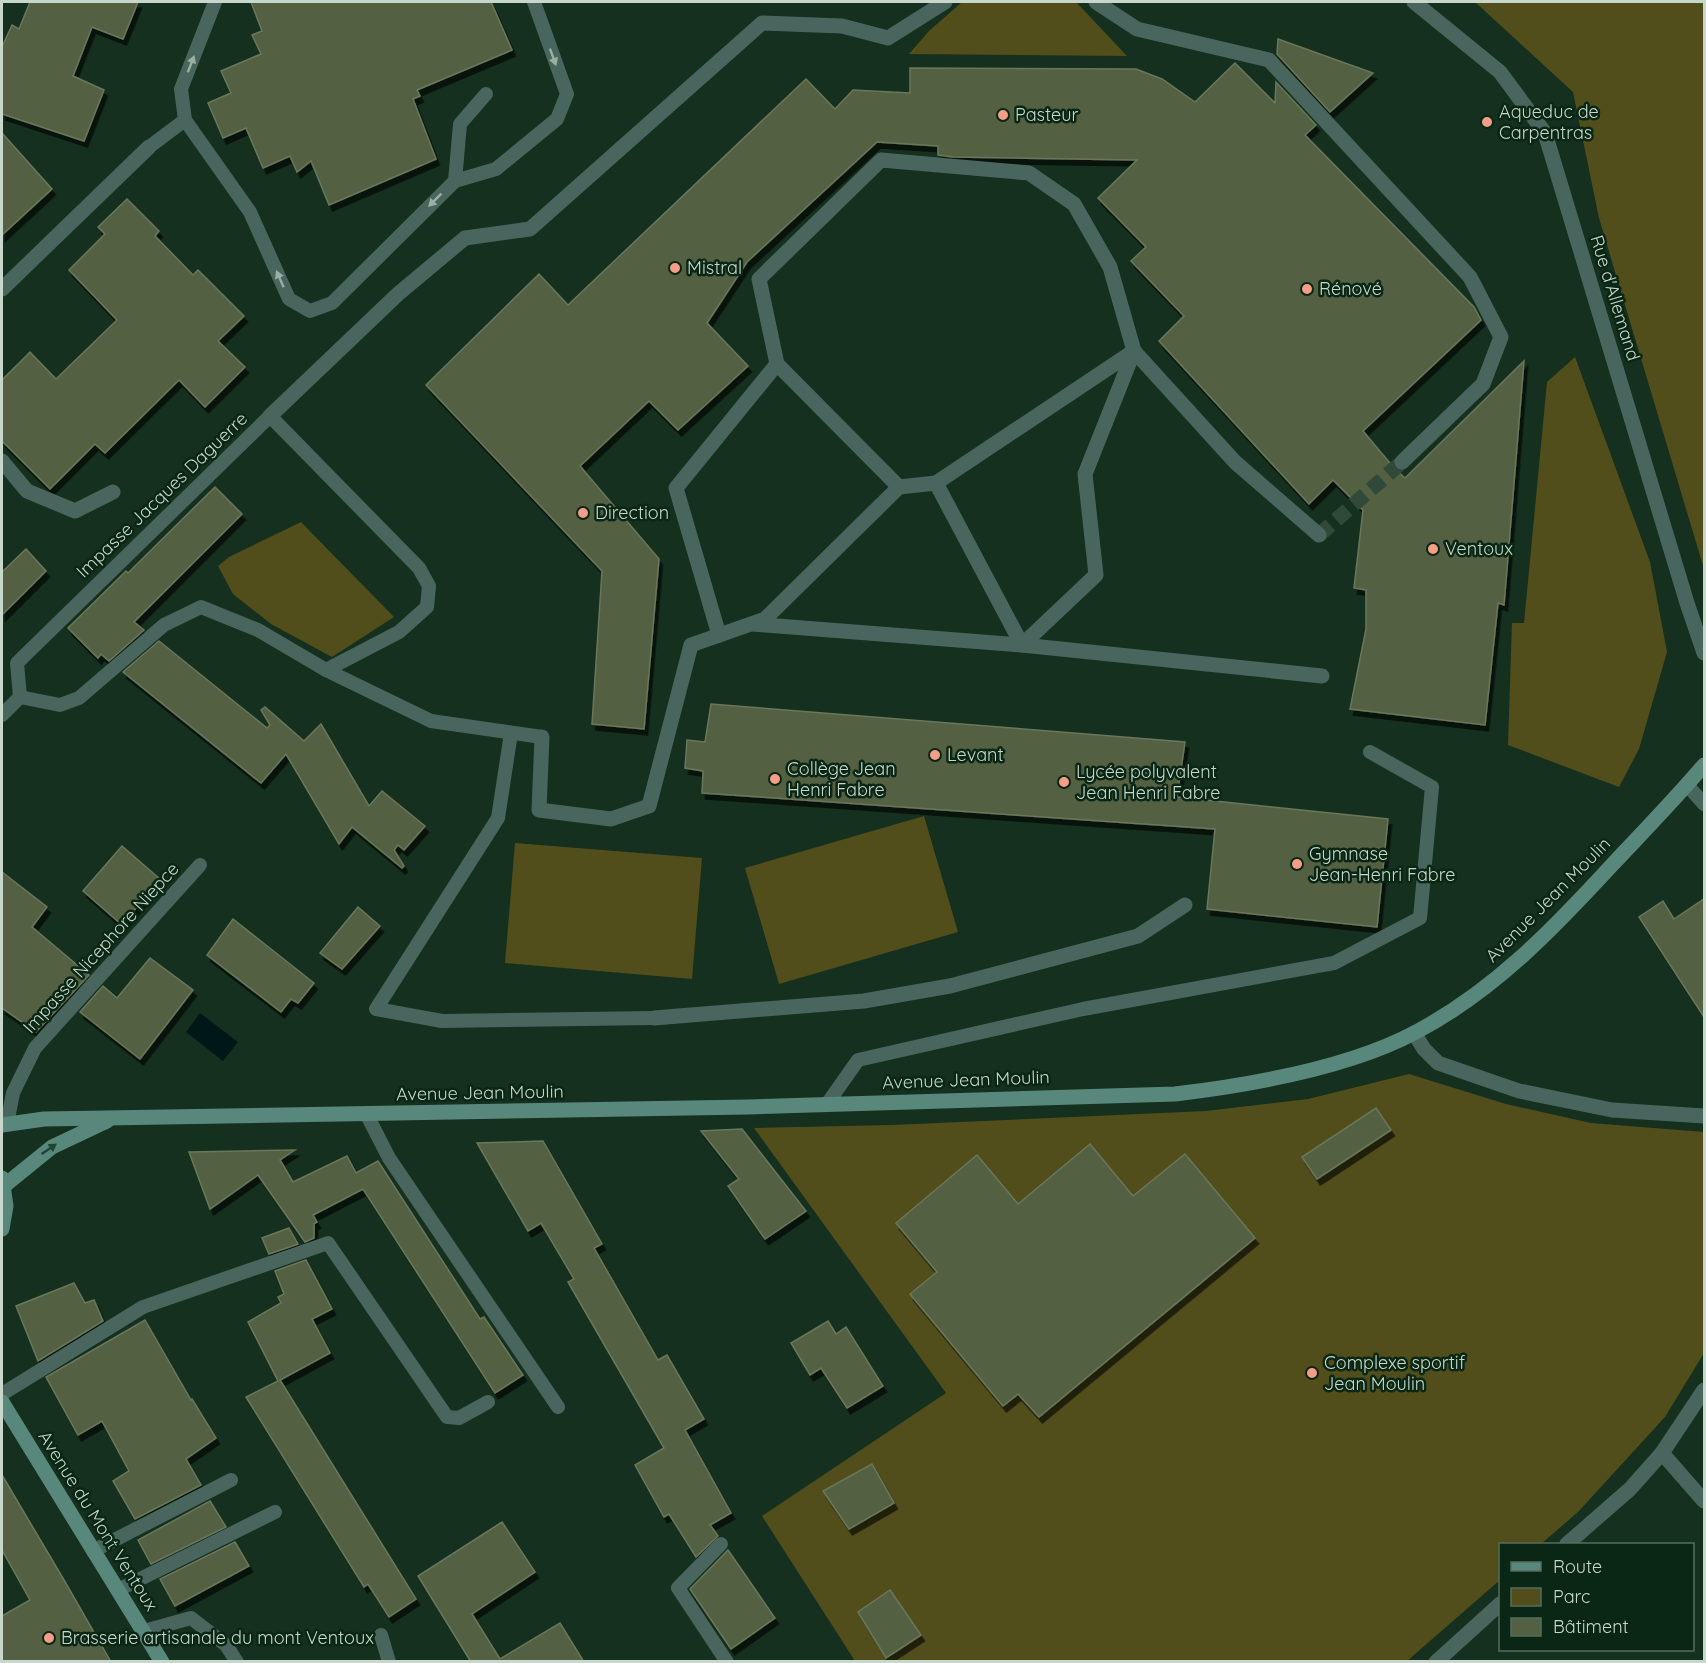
<svg xmlns="http://www.w3.org/2000/svg" width="1706" height="1663" font-family="Quicksand,sans-serif">
  <style>
    .green { fill: #514e1b }
    .water { fill: #001718 }
    .building { fill: #526043; stroke: #69785a; stroke-width: 1.5; filter: url(#shadow) }
    .lines { fill: none; stroke-linecap: round; stroke-linejoin: round }
    .street-tunnel { stroke: #304938; stroke-width: 15; stroke-dasharray: 15 8; stroke-linecap: butt }
    .lane { stroke: #48665e; stroke-width: 14 }
    .street { stroke: #48665e; stroke-width: 15 }
    .secondary { stroke: #57887b; stroke-width: 15 }
    .oneway { fill: #9bafa5 }
    .oneway2 { fill: #214333 }
    .poi-dot { fill: #f49e87; stroke: #0a2614; stroke-width: 2 }
    .labels { text-anchor: middle; stroke-width: 5; stroke-linejoin: round; paint-order: stroke }
    .poi-label { font-size: 18px; fill: #c7d7cb; stroke: #0a2614; text-anchor: start }
    .street-label { font-size: 18px; fill: #c7d7cb; stroke: #0a2614 }
  </style>
  <defs>
    <filter id="shadow"><feDropShadow dx="3.5" dy="6" stdDeviation="0" flood-color="#0009"/></filter>
  </defs>
  <rect width="100%" height="100%" fill="#15301e"/>
  <g class="green">
    <path d="M962,2H1076L1127,56L909,54L929,31Z"/>
    <path d="M1475,2H1704V569L1599,218L1573,92Z"/>
    <path d="M1575,357L1650,562L1667,652L1639,749L1619,787L1508,745L1512,623H1524L1547,382Z"/>
    <path d="M301,522L394,617L332,657L271,624L233,594L218,566L229,557Z"/>
    <path d="M924,816L958,932L779,984L745,868Z"/>
    <path d="M515,843L702,858L692,979L505,963Z"/>
    <path d="M1409,1074L1506,1104L1591,1123L1704,1132V1353L1665,1417L1578,1512L1541,1544H1500V1580L1407,1661H855L762,1516L946,1393L754,1128L892,1125L1206,1111L1308,1099Z"/>
  </g>
  <path class="water" d="M200,1013L238,1042L223,1061L186,1032Z"/>
  <g class="building">
    <path d="M30,2H138L123,39L92,27L73,76L104,90L84,141L2,114V47L12,25L19,29Z"/>
    <path d="M251,2H491L512,50L417,90L420,96L413,99L436,159L329,205L311,161L297,172L290,156L263,168L246,128L223,138L208,103L231,93L221,71L261,54L252,35L262,31Z"/>
    <path d="M1278,39L1373,73L1330,112L1277,54Z"/>
    <path d="M1235,63L1275,103L1276,82L1316,125L1305,135L1474,307L1481,320L1363,431L1395,469L1405,478L1524,361L1504,605L1498,603L1485,725L1350,709L1366,629V590L1354,588L1363,510L1333,480L1309,504L1159,341L1184,316L1131,261L1146,247L1098,198L1137,160L953,157L938,155V146L877,142L747,262L707,323L748,366L678,430L649,401L580,466L659,559L644,729L592,724L602,571L426,385L539,274L568,305L806,79L835,109L853,90L910,93V68L1136,69L1162,79L1195,102Z"/>
    <path d="M2,133L52,189L2,235Z"/>
    <path d="M127,199L159,231L155,236L193,275L198,270L244,316L218,341L245,367L205,407L179,380L105,453L95,444L50,489L2,441V380L30,352L56,379L117,320L69,270L105,234L98,227Z"/>
    <path d="M215,487L242,514L134,622L144,630L109,661L101,654L98,658L68,628L126,571L128,573Z"/>
    <path d="M26,549L46,571L2,615V572Z"/>
    <path d="M159,641L267,728L270,725L261,710L265,707L304,741L321,724L369,806L382,791L425,826L404,850L398,845L394,850L404,866L402,868L352,827L339,844L286,754L261,783L123,672Z"/>
    <path d="M711,704L1185,742L1177,797L1388,819L1377,927L1207,909L1215,829L702,793L703,771L685,768L687,740L705,742Z"/>
    <path d="M122,846L160,879L122,925L83,891Z"/>
    <path d="M2,872L47,907L32,927L89,975L36,1032L2,1008Z"/>
    <path d="M1704,899V1017L1639,917L1663,901L1674,919Z"/>
    <path d="M358,907L380,926L342,969L320,953Z"/>
    <path d="M233,919L314,983L298,1003L291,999L281,1012L207,955Z"/>
    <path d="M150,958L193,990L140,1059L80,1012L103,986L117,998Z"/>
    <path d="M1376,1108L1391,1130L1317,1179L1302,1157Z"/>
    <path d="M742,1129L806,1211L765,1239L728,1186L739,1179L701,1131Z"/>
    <path d="M543,1141L602,1244L594,1248L658,1360L667,1355L704,1419L685,1430L731,1513L710,1525L718,1536L696,1557L669,1514L664,1517L635,1465L664,1448L568,1282L574,1279L541,1223L528,1231L477,1143Z"/>
    <path d="M1090,1144L1133,1196L1185,1154L1255,1238L1039,1417L1018,1394L1003,1406L910,1294L937,1272L896,1223L977,1155L1018,1204Z"/>
    <path d="M295,1150L280,1160L293,1182L347,1156L356,1173L378,1161L480,1319L484,1317L523,1375L495,1393L363,1189L313,1215L317,1222L314,1224V1238L305,1242L258,1175L210,1209L189,1152Z"/>
    <path d="M289,1228L298,1244L269,1254L262,1238Z"/>
    <path d="M306,1260L332,1309L312,1319L330,1353L280,1380L416,1599L389,1617L368,1584L364,1587L246,1397L278,1381L248,1322L281,1303L278,1297L284,1294L275,1271Z"/>
    <path d="M74,1283L85,1303L94,1300L103,1321L38,1361L16,1306Z"/>
    <path d="M145,1320L191,1400L192,1399L216,1438L186,1459L201,1485L135,1519L113,1481L129,1471L102,1421L78,1435L46,1377Z"/>
    <path d="M828,1321L836,1334L846,1327L883,1386L847,1408L821,1368L810,1375L791,1343Z"/>
    <path d="M872,1464L894,1503L849,1529L823,1491Z"/>
    <path d="M2,1475L64,1580L111,1662H2V1616L30,1600L2,1550Z"/>
    <path d="M210,1501L226,1527L151,1564L138,1540Z"/>
    <path d="M502,1522L535,1572L472,1614L500,1659L560,1623L584,1662H471L418,1576Z"/>
    <path d="M235,1542L249,1566L175,1606L160,1579Z"/>
    <path d="M728,1550L775,1618L731,1649L690,1589Z"/>
    <path d="M890,1590L921,1635L886,1658L858,1612Z"/>
  </g>
  <g class="lines">
    <path class="street-tunnel" d="M1319,535L1402,462"/>
    <g class="lane">
      <path d="M215,2L181,89L185,120L250,212L289,299L310,311L332,303L455,181L496,169L557,119L567,94L534,2"/>
      <path d="M149,147L185,120"/>
      <path d="M455,181L460,124L486,94"/>
      <path d="M20,697L60,705L79,698L164,625L201,607L258,630L326,670L431,721L542,737"/>
      <path d="M2,715L20,697L17,663L270,416L419,568L429,586L427,607L399,632L326,670"/>
      <path d="M511,733L498,818L376,1009L442,1021L654,1018"/>
      <path d="M1687,785L1704,804"/>
      <path d="M827,1104L858,1060L1083,1009L1334,963L1420,918L1432,787L1370,752"/>
      <path d="M367,1115L389,1158L558,1407"/>
      <path d="M7,1124L13,1093L35,1048L200,865"/>
      <path d="M2,1394L143,1307L328,1243L447,1417L459,1418L488,1402"/>
      <path d="M721,1544L678,1588L727,1662"/>
      <path d="M93,1551L231,1480"/>
      <path d="M118,1590L275,1512"/>
      <path d="M144,1631L191,1618L226,1645L237,1662"/>
      <path d="M381,1635L389,1662"/>
    </g>
    <g class="street">
      <path d="M1096,2L1137,29L1269,60L1470,277L1501,337L1483,384L1402,462"/>
      <path d="M1414,2L1500,72L1545,133L1687,603L1704,653"/>
      <path d="M2,289L149,147"/>
      <path d="M270,416L398,294L465,238L530,229L762,23L842,26L888,38L945,2"/>
      <path d="M2,461L27,491L75,511L113,492"/>
      <path d="M936,483L1022,645L1322,676"/>
      <path d="M899,487L936,483L1134,351"/>
      <path d="M753,624L1022,645L1096,575L1085,474L1134,351"/>
      <path d="M719,635L676,488L777,364"/>
      <path d="M542,737L539,810L611,819L649,806L691,645L765,619L899,487L777,364L759,279L881,160L1029,173L1074,204L1110,267L1134,351L1235,462L1319,535"/>
      <path d="M654,1018L864,1001L950,986L1138,936L1185,905"/>
      <path d="M1414,1033L1424,1049L1438,1063L1519,1091L1612,1110L1704,1116"/>
      <path d="M1662,1453L1704,1501"/>
      <path d="M1567,1544L1630,1489L1662,1453L1704,1390"/>
      <path d="M1436,1662L1500,1604"/>
    </g>
    <g class="secondary">
      <path d="M2,1125L44,1119L748,1107L1175,1094C1250,1085 1349,1068 1416,1032C1494,991 1553,929 1612,865C1643,832 1675,799 1704,765"/>
      <path d="M2,1178L6,1206L2,1229"/>
      <path d="M4,1186L52,1147L107,1121"/>
      <path d="M2,1402L162,1662"/>
    </g>
  </g>
  <defs><path id="oneway-solid" d="M-6-.8H1V-3.2L6.5 0L1 3.2V.8H-6Z" transform="scale(1.5)"/></defs>
  <g class="oneway">
    <use href="#oneway-solid" transform="translate(553 57) rotate(70)"/>
    <use href="#oneway-solid" transform="translate(191 64) rotate(-69)"/>
    <use href="#oneway-solid" transform="translate(435 200) rotate(135)"/>
    <use href="#oneway-solid" transform="translate(280 279) rotate(-114)"/>
  </g>
  <use class="oneway2" href="#oneway-solid" transform="translate(49 1149) rotate(-34)"/>
  <g class="poi-dot">
    <circle cx="1003" cy="115" r="6"/>
    <circle cx="1487" cy="122" r="6"/>
    <circle cx="675" cy="268" r="6"/>
    <circle cx="1307" cy="289" r="6"/>
    <circle cx="583" cy="513" r="6"/>
    <circle cx="1433" cy="549" r="6"/>
    <circle cx="935" cy="755" r="6"/>
    <circle cx="775" cy="779" r="6"/>
    <circle cx="1064" cy="782" r="6"/>
    <circle cx="1297" cy="864" r="6"/>
    <circle cx="1312" cy="1373" r="6"/>
    <circle cx="49" cy="1638" r="6"/>
  </g>
  <g class="labels">
    <g class="poi-label">
      <text x="1499" y="118">Aqueduc de<tspan x="1499" dy="21">Carpentras</tspan></text>
      <text x="1015" y="121">Pasteur</text>
      <text x="687" y="274">Mistral</text>
      <text x="1319" y="295">Rénové</text>
      <text x="595" y="519">Direction</text>
      <text x="1445" y="555">Ventoux</text>
      <text x="947" y="761">Levant</text>
      <text x="787" y="775">Collège Jean<tspan x="787" dy="21">Henri Fabre</tspan></text>
      <text x="1076" y="778">Lycée polyvalent<tspan x="1076" dy="21">Jean Henri Fabre</tspan></text>
      <text x="1309" y="860">Gymnase<tspan x="1309" dy="21">Jean-Henri Fabre</tspan></text>
      <text x="1324" y="1369">Complexe sportif<tspan x="1324" dy="21">Jean Moulin</tspan></text>
      <text x="61" y="1644">Brasserie artisanale du mont Ventoux</text>
    </g>
    <g class="street-label">
      <text transform="translate(1615 298) rotate(73)" y="6">Rue d'Allemand</text>
      <text transform="translate(162 495) rotate(-44)" y="6">Impasse Jacques Daguerre</text>
      <text transform="translate(1548 900) rotate(-45)" y="6">Avenue Jean Moulin</text>
      <text transform="translate(101 948) rotate(-48)" y="6">Impasse Nicephore Niepce</text>
      <text transform="translate(966 1080) rotate(-2)" y="6">Avenue Jean Moulin</text>
      <text transform="translate(480 1093) rotate(-1)" y="6">Avenue Jean Moulin</text>
      <text transform="translate(98 1521) rotate(58)" y="6">Avenue du Mont Ventoux</text>
    </g>
  </g>
  <rect width="1706" height="1663" fill="none" stroke="#c7d7cb" stroke-width="6"/>
  <rect x="1499" y="1543" width="195" height="108" fill="#0a2614" stroke="#566d5d" stroke-width="1.5"/>
  <rect x="1511" y="1562" width="30" height="9" fill="#57887b" stroke="#566d5d" stroke-width="1.5"/>
  <text x="1553" y="1573" font-size="18" fill="#c7d7cb">Route</text>
  <rect x="1511" y="1588" width="30" height="18" fill="#514e1b" stroke="#566d5d" stroke-width="1.5"/>
  <text x="1553" y="1603" font-size="18" fill="#c7d7cb">Parc</text>
  <rect x="1511" y="1618" width="30" height="18" fill="#526043" stroke="#566d5d" stroke-width="1.5"/>
  <text x="1553" y="1633" font-size="18" fill="#c7d7cb">Bâtiment</text>
</svg>
